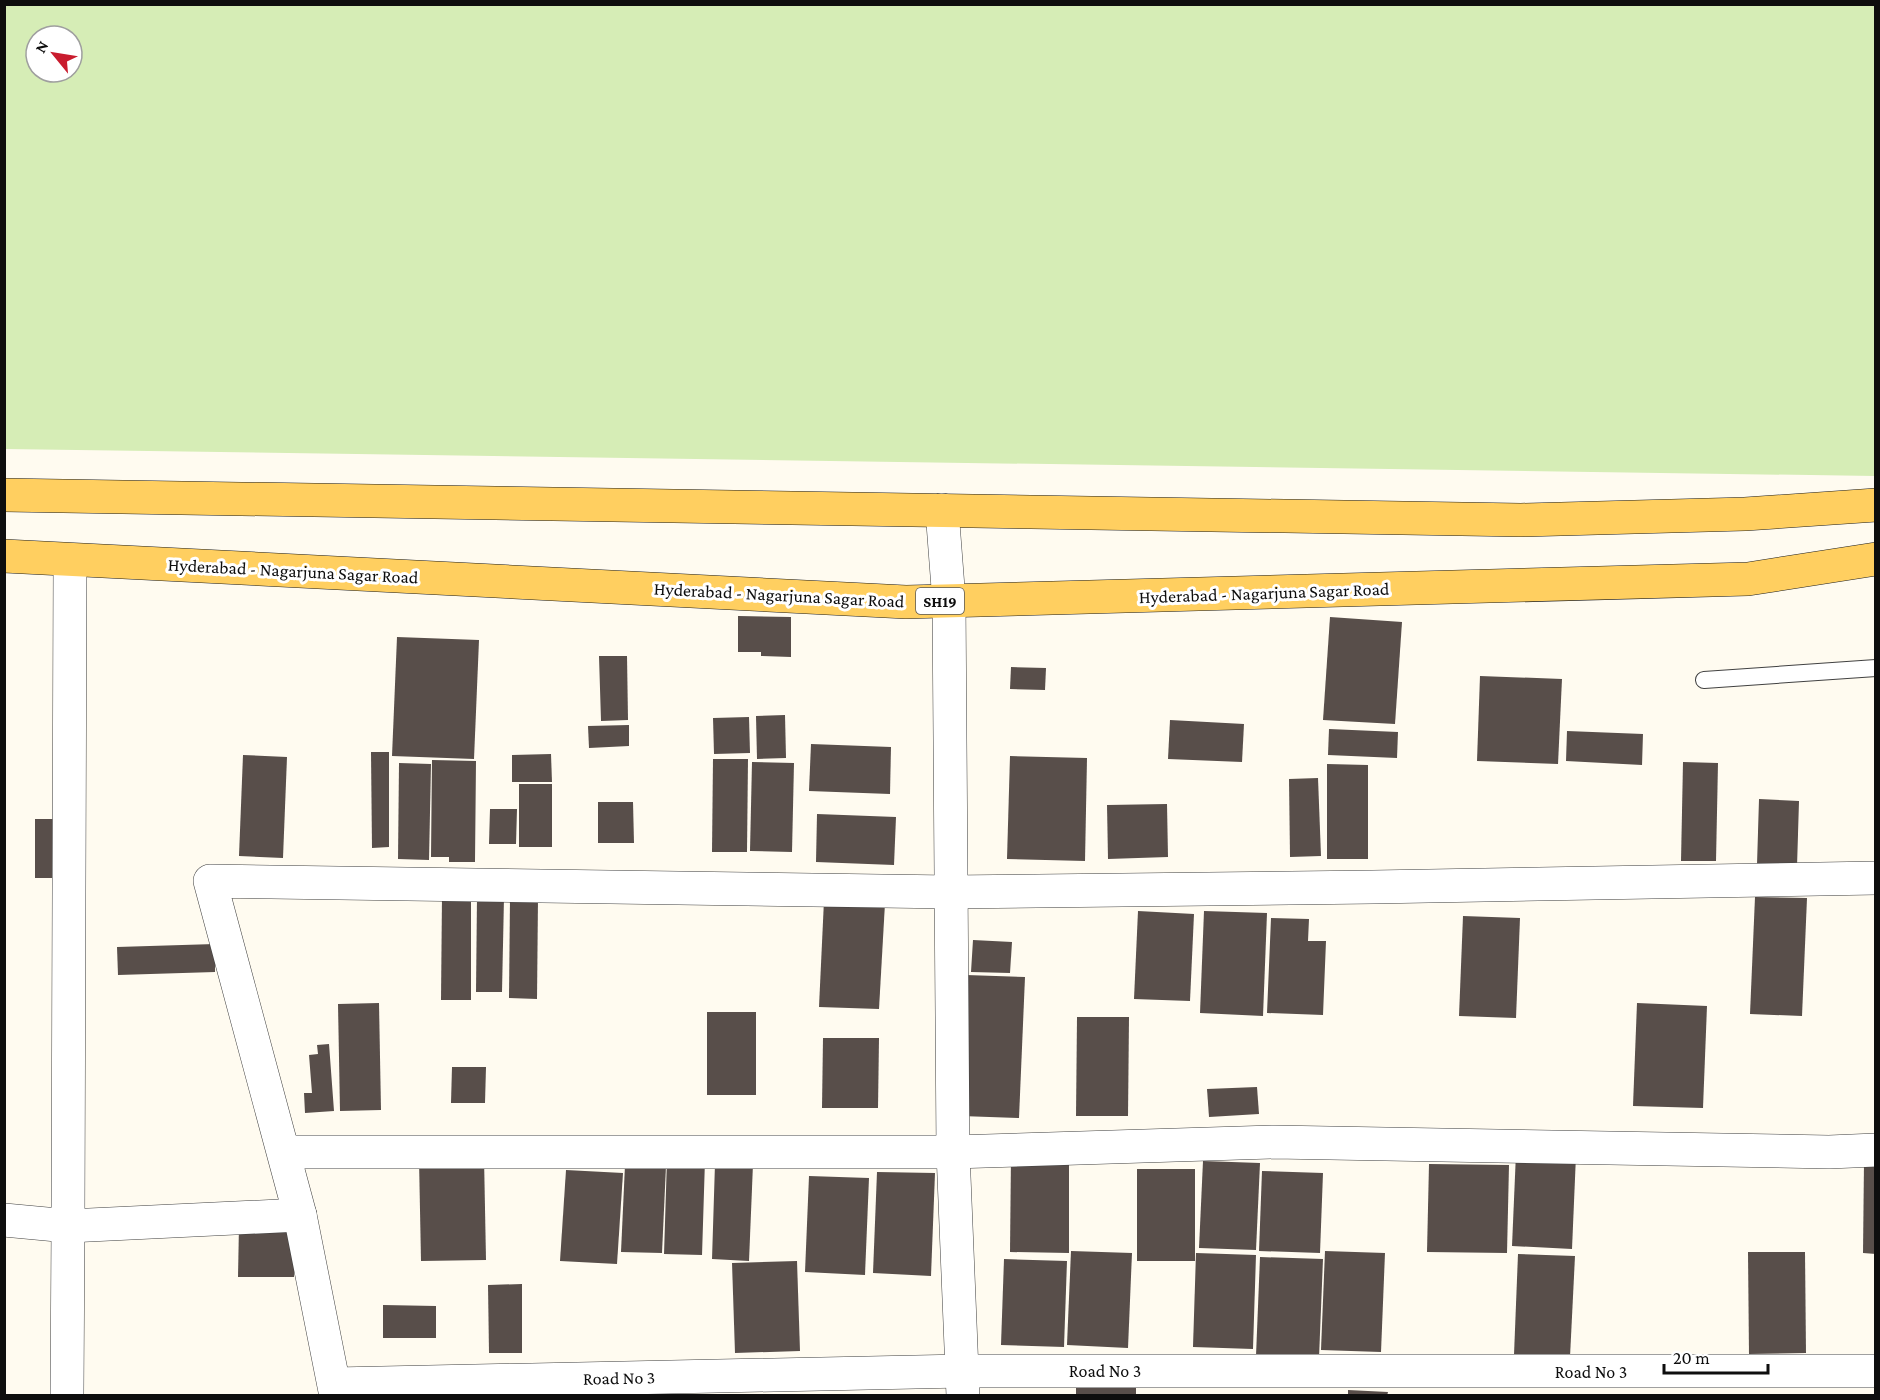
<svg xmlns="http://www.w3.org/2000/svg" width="1880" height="1400" font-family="'Crimson Pro',serif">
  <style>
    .green { fill: #d6edb6; fill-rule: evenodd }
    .building { fill: #584e4a }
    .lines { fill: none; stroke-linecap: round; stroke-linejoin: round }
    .service-casing { stroke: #414141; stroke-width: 18 }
    .minor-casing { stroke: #414141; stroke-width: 34 }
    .primary-casing { stroke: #1f1f1f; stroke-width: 34 }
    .service { stroke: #fff; stroke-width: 16 }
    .minor { stroke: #fff; stroke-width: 33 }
    .primary { stroke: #ffcf60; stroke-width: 33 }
    .labels { text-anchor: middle; stroke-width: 6; stroke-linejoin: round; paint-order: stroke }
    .shield { fill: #fff; stroke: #565656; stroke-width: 1.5 }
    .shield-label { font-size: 16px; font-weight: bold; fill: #0e0e0e }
    .street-label { font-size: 18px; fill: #0e0e0e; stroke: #fff }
  </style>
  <rect width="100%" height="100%" fill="#fffbf0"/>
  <path class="green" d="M5,4L1875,5V476L5,449ZM36,36H72V72H36Z"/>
  <g class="building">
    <path d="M738,616L791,617V657L761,656V652H738Z"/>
    <path d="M1330,617L1402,622L1395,724L1323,720Z"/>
    <path d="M397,637L479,640L474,759L392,756Z"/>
    <path d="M599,656H627L628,720L601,721Z"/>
    <path d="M1011,667L1046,668L1045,690L1010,689Z"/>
    <path d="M1480,676L1562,679L1558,764L1477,761Z"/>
    <path d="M785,715L786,758L757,759L756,716Z"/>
    <path d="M749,717L750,753L714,754L713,718Z"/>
    <path d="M1170,720L1244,724L1242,762L1168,759Z"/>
    <path d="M629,725V746L589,748L588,726Z"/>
    <path d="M1329,729L1398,732L1397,758L1328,755Z"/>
    <path d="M1567,731L1643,734L1642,765L1566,761Z"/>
    <path d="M811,744L891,747L890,794L809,791Z"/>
    <path d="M371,752H389V847L372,848Z"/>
    <path d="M551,754L552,782H512V755Z"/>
    <path d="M243,755L287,757L283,858L239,856Z"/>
    <path d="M1010,756L1087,758L1085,861L1007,859Z"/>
    <path d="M713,759H748L747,852H712Z"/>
    <path d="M432,760L476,761L475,862H449V857H431Z"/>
    <path d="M752,762L794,763L792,852L750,851Z"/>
    <path d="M1683,762L1718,763L1716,861H1681Z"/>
    <path d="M399,763L431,764L429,860L398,859Z"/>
    <path d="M1327,764L1368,765V859H1327Z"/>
    <path d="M1318,778L1321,856L1290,857L1289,779Z"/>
    <rect x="519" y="784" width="33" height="63"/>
    <path d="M1759,799L1799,801L1797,867L1757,865Z"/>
    <path d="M598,802H633L634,843H598Z"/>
    <path d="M1167,804L1168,857L1108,859L1107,805Z"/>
    <path d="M490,809H517L516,844H489Z"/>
    <path d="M817,814L896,817L894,865L816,862Z"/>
    <path d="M35,819H63L62,878H35Z"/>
    <path d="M471,895V1000H441L442,896Z"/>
    <path d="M477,897H504L502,992H476Z"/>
    <path d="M1755,897L1807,898L1802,1016L1750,1014Z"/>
    <path d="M510,898H538L537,999L509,998Z"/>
    <path d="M824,900L885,903L879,1009L819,1007Z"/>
    <path d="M1138,911L1194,914L1190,1001L1134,999Z"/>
    <path d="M1204,911L1267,913L1263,1016L1200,1013Z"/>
    <path d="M1463,916L1520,918L1516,1018L1459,1016Z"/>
    <path d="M1271,918L1309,919L1308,941H1326L1323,1015L1267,1013Z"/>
    <path d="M973,940L1012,942L1010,973L971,972Z"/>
    <path d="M215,944V972L118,975L117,947Z"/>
    <path d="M966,975L1025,977L1019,1118L961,1116Z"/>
    <path d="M379,1003L381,1110L340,1111L338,1004Z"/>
    <path d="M1637,1003L1707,1006L1703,1108L1633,1106Z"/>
    <rect x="707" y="1012" width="49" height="83"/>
    <path d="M1077,1017H1129L1128,1116H1076Z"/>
    <path d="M823,1038H879L878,1108H822Z"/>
    <path d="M329,1044L334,1111L305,1113L304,1093H312L309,1055L318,1054L317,1045Z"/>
    <path d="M452,1067H486L485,1103H451Z"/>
    <path d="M1257,1087L1259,1114L1209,1117L1207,1089Z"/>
    <path d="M1516,1153L1576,1155L1572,1249L1512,1246Z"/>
    <path d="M1011,1155H1069V1253L1010,1252Z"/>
    <path d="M484,1157L486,1260L421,1261L419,1159Z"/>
    <path d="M667,1159L705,1160L702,1255L664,1254Z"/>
    <path d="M1203,1161L1260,1163L1256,1250L1199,1248Z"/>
    <path d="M1864,1162L1876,1163V1254L1863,1253Z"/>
    <path d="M715,1163L753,1164L749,1261L712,1259Z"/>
    <path d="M1429,1164L1509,1165L1507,1253L1427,1252Z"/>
    <path d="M625,1165L666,1166L662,1253L621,1252Z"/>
    <rect x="1137" y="1169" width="58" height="92"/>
    <path d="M566,1170L623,1173L617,1264L560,1261Z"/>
    <path d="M1262,1171L1323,1173L1320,1253L1259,1251Z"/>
    <path d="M877,1172L935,1173L931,1276L873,1273Z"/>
    <path d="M809,1176L869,1178L865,1275L805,1272Z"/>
    <path d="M239,1225H294V1277H238Z"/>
    <path d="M1071,1251L1132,1253L1128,1348L1067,1345Z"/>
    <path d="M1325,1251L1385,1253L1381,1352L1321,1350Z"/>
    <path d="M1748,1252H1805L1806,1353L1749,1354Z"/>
    <path d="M1196,1253L1256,1255L1253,1349L1193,1347Z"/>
    <path d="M1518,1254L1575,1256L1570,1357L1514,1355Z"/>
    <path d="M1260,1257L1323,1259L1319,1358L1256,1356Z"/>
    <path d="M1004,1259L1067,1261L1064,1347L1001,1345Z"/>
    <path d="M797,1261L800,1351L735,1353L732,1263Z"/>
    <path d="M522,1284V1353H489L488,1285Z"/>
    <path d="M383,1305L436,1306V1338H383Z"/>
    <rect x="1076" y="1377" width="60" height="19"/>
    <path d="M1348,1390L1388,1392L1387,1396H1348Z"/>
  </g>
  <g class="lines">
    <defs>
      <path id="service" d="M1704,680L1876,668"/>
      <g id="minor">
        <path d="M942,510L949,601L953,1152L963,1396"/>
        <path d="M284,1152H953L1274,1142L1829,1152L1876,1150"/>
        <path d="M4,1220L68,1226L70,560"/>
        <path d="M335,1384L963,1371H1876"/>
        <path d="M67,1396L68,1226L300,1215"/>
        <path d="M336,1396L300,1215L210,881L950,892L1373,887L1876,878"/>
      </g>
      <g id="primary">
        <path d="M4,495L1521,520L1745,514L1876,505"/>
        <path d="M4,556L906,602L1748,579L1876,559"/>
      </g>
    </defs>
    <use href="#service" class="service-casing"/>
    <use href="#minor" class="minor-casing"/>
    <use href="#primary" class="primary-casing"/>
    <use href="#service" class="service"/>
    <use href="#minor" class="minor"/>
    <use href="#primary" class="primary"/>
  </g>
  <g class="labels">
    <rect class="shield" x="916" y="588" width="48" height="26" rx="4.5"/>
    <g class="shield-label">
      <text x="940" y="607">SH19</text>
    </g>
    <g class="street-label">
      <text transform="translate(293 571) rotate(3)" y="6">Hyderabad - Nagarjuna Sagar Road</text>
      <text transform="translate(1264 593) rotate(-2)" y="6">Hyderabad - Nagarjuna Sagar Road</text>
      <text transform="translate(779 595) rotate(3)" y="6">Hyderabad - Nagarjuna Sagar Road</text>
      <text x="1105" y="1377">Road No 3</text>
      <text x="1591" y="1378">Road No 3</text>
      <text transform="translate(619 1378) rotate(-1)" y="6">Road No 3</text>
    </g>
  </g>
  <rect width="1880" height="1400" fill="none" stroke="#0e0e0e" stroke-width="12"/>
  <g transform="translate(54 54) rotate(300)"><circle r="28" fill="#ffffff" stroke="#9f9f9f" stroke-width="1.5"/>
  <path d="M0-4.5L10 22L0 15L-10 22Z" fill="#c91c2e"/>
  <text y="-9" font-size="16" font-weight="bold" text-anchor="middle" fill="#0e0e0e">N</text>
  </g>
  <path d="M1664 1364v9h104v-9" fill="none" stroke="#0e0e0e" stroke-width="3"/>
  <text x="1673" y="1364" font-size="18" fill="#0e0e0e" stroke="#ffffff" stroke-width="4.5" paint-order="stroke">20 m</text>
</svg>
